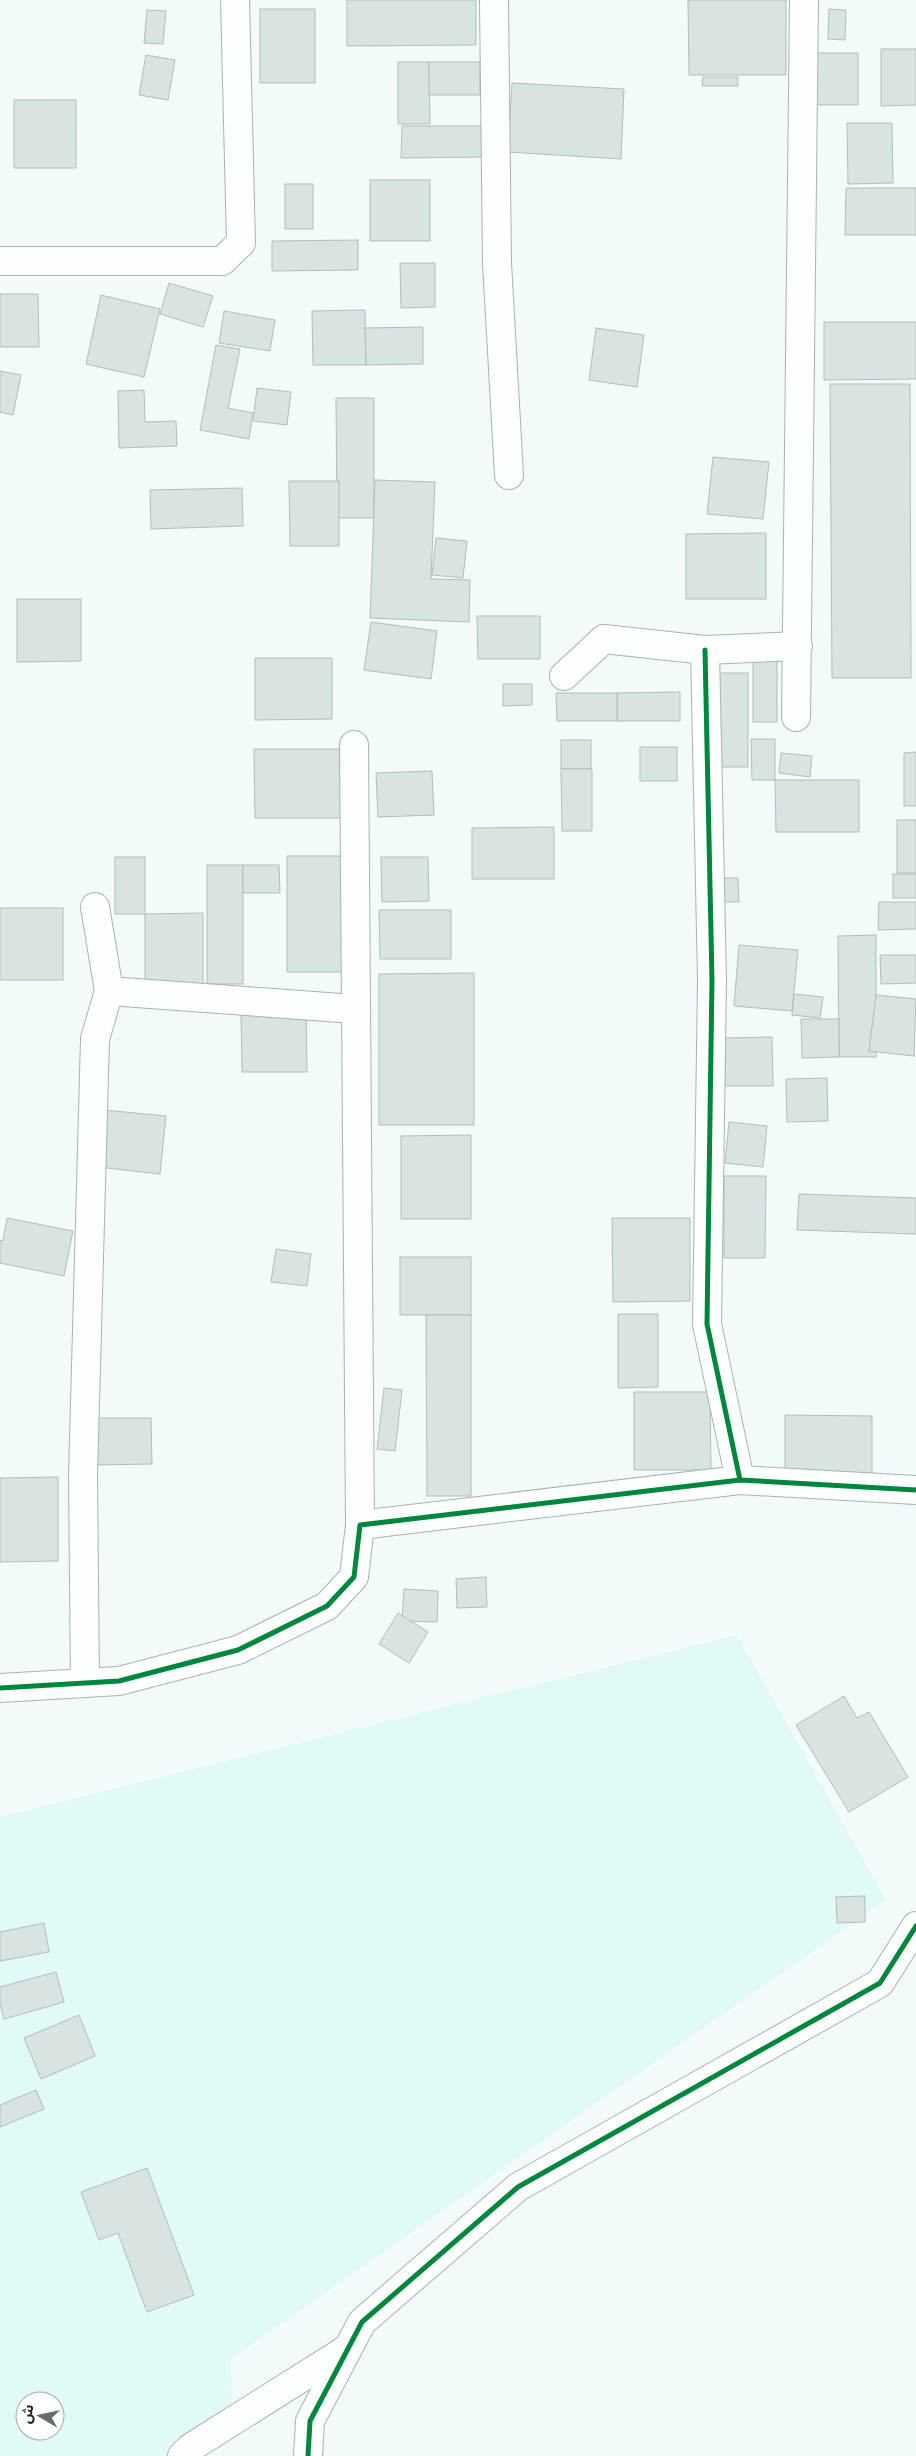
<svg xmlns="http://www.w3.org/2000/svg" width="916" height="2456" font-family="'Space Grotesk','Noto Sans Arabic',sans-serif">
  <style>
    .built { fill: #e1f9f7; fill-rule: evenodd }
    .building { fill: #d7e4e2; stroke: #b3bdbb }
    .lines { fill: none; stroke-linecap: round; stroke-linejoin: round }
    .minor-casing { stroke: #a9b2b1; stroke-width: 30 }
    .minor { stroke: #fdfefe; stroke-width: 28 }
    .cycleway-casing { stroke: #fff; stroke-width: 8 }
    .cycleway { stroke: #00873e; stroke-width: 5 }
  </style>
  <rect width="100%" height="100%" fill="#f2fbfa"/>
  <path class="built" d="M737,1635L886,1900L231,2359L232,2406L187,2456H0V1817ZM25,2401H55V2431H25Z"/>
  <g class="building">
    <path d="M347,0H476V45L347,46Z"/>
    <path d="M688,0H786V75H689Z"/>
    <rect x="260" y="9" width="55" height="74"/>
    <path d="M829,9L846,10L845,40L828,39Z"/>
    <path d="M147,10L166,11L163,44L144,43Z"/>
    <path d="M881,49H916V105L881,106Z"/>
    <rect x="812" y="53" width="46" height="52"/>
    <path d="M146,55L175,60L168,100L139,95Z"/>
    <path d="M398,62H429L430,124H398Z"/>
    <rect x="429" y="62" width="51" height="33"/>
    <path d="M703,77H738V86H702Z"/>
    <path d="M512,83L624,89L621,159L508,152Z"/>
    <rect x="14" y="100" width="62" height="68"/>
    <path d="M847,123H892L893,183L848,184Z"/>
    <path d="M402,126H482V157L401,158Z"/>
    <rect x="370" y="180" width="60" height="61"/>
    <rect x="285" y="184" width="28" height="45"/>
    <path d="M846,188H916V235H845Z"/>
    <path d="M358,240V270L272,271V241Z"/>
    <path d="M400,263H435V307L401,308Z"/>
    <path d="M169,283L213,296L203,327L160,314Z"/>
    <path d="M0,294H38L39,347H0Z"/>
    <path d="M101,295L160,309L144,377L86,364Z"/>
    <path d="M365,310L366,365H313L312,311Z"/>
    <path d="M224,311L275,320L270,351L219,343Z"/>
    <path d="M824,322H916V379L824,380Z"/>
    <path d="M423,327V364L366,365L365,328Z"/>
    <path d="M596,328L644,335L637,387L589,380Z"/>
    <path d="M216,345L240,349L228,408L253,413L249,439L200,430Z"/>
    <path d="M0,371L21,375L13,415L0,412Z"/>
    <path d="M830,384H910L911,678H832Z"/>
    <path d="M257,388L291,392L287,425L253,421Z"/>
    <path d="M144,390L145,422L176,421L177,446L119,448L118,391Z"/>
    <path d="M336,398H374V518H337Z"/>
    <path d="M713,457L769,462L763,519L707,514Z"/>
    <path d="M375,480L435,482L431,579L470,580L469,622L370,618Z"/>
    <path d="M289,481H339V546H290Z"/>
    <path d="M242,488L243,526L151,529L150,490Z"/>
    <path d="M766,533V599H686V534Z"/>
    <path d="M436,538L467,541L463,578L432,575Z"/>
    <path d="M17,599H81V661L17,662Z"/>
    <path d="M477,616H540V659H478Z"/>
    <path d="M371,622L437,631L431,679L364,670Z"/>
    <rect x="753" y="657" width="24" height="65"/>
    <path d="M255,658H332V719L255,720Z"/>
    <rect x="710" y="673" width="38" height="94"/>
    <path d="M503,684H532V705L503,706Z"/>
    <path d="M680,692V721H617V693Z"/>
    <path d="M556,693H617V721H557Z"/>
    <path d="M751,739H775V780H752Z"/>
    <rect x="561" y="740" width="30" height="29"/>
    <rect x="640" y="747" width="37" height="34"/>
    <path d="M254,749H341V818H255Z"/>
    <path d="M916,752V806H904V753Z"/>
    <path d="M781,753L812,756L810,777L779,773Z"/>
    <path d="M561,769H592V831H562Z"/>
    <path d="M432,771L434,815L378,817L376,773Z"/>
    <path d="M775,780H859V832H776Z"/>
    <rect x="897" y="820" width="19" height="53"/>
    <path d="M554,827V879H472V828Z"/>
    <rect x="287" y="856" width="57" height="116"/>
    <rect x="115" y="857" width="30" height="57"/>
    <path d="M381,857H428L429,901L382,902Z"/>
    <rect x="207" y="865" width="36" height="119"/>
    <path d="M243,865H279L280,893H243Z"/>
    <rect x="893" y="874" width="23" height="24"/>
    <path d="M714,878H738L739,902H715Z"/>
    <path d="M879,902H916V929L878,930Z"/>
    <rect x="0" y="908" width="63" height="72"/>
    <path d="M379,910H451V959H380Z"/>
    <path d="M203,913V987L145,988V914Z"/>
    <path d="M876,935V1057H839L838,936Z"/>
    <path d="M739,945L798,950L792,1011L734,1006Z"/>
    <path d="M880,955H916V983L881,984Z"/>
    <path d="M474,973V1125H379V974Z"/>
    <path d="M794,994L823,997L820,1018L792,1015Z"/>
    <path d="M876,995L916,999L914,1056L869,1051Z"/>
    <path d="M241,1012H306L307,1072H242Z"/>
    <path d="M801,1019H839V1057L802,1058Z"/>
    <path d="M772,1037L773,1086H725V1038Z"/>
    <path d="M827,1078L828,1121L787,1122L786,1079Z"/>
    <path d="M104,1110L166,1116L160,1174L98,1167Z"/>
    <path d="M729,1122L767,1126L763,1167L725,1163Z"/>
    <path d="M471,1135V1219H401V1136Z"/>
    <path d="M724,1176H766L765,1258H724Z"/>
    <path d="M799,1194L916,1198V1234L797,1230Z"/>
    <path d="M7,1218L73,1231L64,1276L0,1263V1240L3,1241Z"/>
    <path d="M612,1218H690V1301L613,1302Z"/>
    <path d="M276,1249L311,1254L307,1286L271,1282Z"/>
    <rect x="400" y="1257" width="71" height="58"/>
    <path d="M618,1314H658V1387L618,1388Z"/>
    <path d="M426,1315H471V1496H427Z"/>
    <path d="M384,1388L402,1390L395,1451L377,1449Z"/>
    <path d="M634,1392H710L711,1470H634Z"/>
    <path d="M785,1415L872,1416V1476L785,1477Z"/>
    <path d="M94,1418H151L152,1464L94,1465Z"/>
    <path d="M58,1477V1561L0,1562V1478Z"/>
    <path d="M486,1577L487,1607L457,1608L456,1579Z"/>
    <path d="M404,1589L438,1591L437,1622L402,1621Z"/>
    <path d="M398,1613L428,1632L409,1663L379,1644Z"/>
    <path d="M844,1696L857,1718L869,1712L908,1777L849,1812L796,1725Z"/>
    <path d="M865,1896V1922L837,1923L836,1897Z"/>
    <path d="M44,1923L49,1952L0,1961V1932Z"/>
    <path d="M56,1972L64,2002L4,2019L0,2003V1987Z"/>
    <path d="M79,2015L95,2056L41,2079L24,2038Z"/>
    <path d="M36,2090L44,2109L0,2127V2105Z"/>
    <path d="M147,2168L194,2295L147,2312L118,2233L99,2240L81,2192Z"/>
  </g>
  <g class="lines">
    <defs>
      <g id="minor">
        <path d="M494,0L497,263L509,475"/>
        <path d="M0,261H222L241,243L235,0"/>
        <path d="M705,650L712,980L707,1324L740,1480"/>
        <path d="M564,676L604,639L705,650L798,646"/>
        <path d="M796,717L804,0"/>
        <path d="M354,745L360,1525"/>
        <path d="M109,991L354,1009"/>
        <path d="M85,1683L83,1476L95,1039L109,991L95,907"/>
        <path d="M0,1688L119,1681L238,1650L327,1606L354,1577L360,1525L740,1480L916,1490"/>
        <path d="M182,2456L190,2448L347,2349"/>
        <path d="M308,2456L310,2421L362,2322L518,2187L880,1983L916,1926"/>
      </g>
    </defs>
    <use href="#minor" class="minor-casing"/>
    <use href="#minor" class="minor"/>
    <defs>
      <g id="cycleway">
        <path d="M705,650L712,980L707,1324L740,1480"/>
        <path d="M0,1688L119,1681L238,1650L327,1606L354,1577L360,1525L740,1480L916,1490"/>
        <path d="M308,2456L310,2421L362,2322L518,2187L880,1983L916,1926"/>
      </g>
    </defs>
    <use href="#cycleway" class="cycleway-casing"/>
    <use href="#cycleway" class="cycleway"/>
  </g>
  <g transform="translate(40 2416) rotate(279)"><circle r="24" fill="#ffffff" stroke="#a3a7a7"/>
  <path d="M0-4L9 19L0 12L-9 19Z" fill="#656f6e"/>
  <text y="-8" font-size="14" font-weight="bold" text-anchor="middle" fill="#192322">ش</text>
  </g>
</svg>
